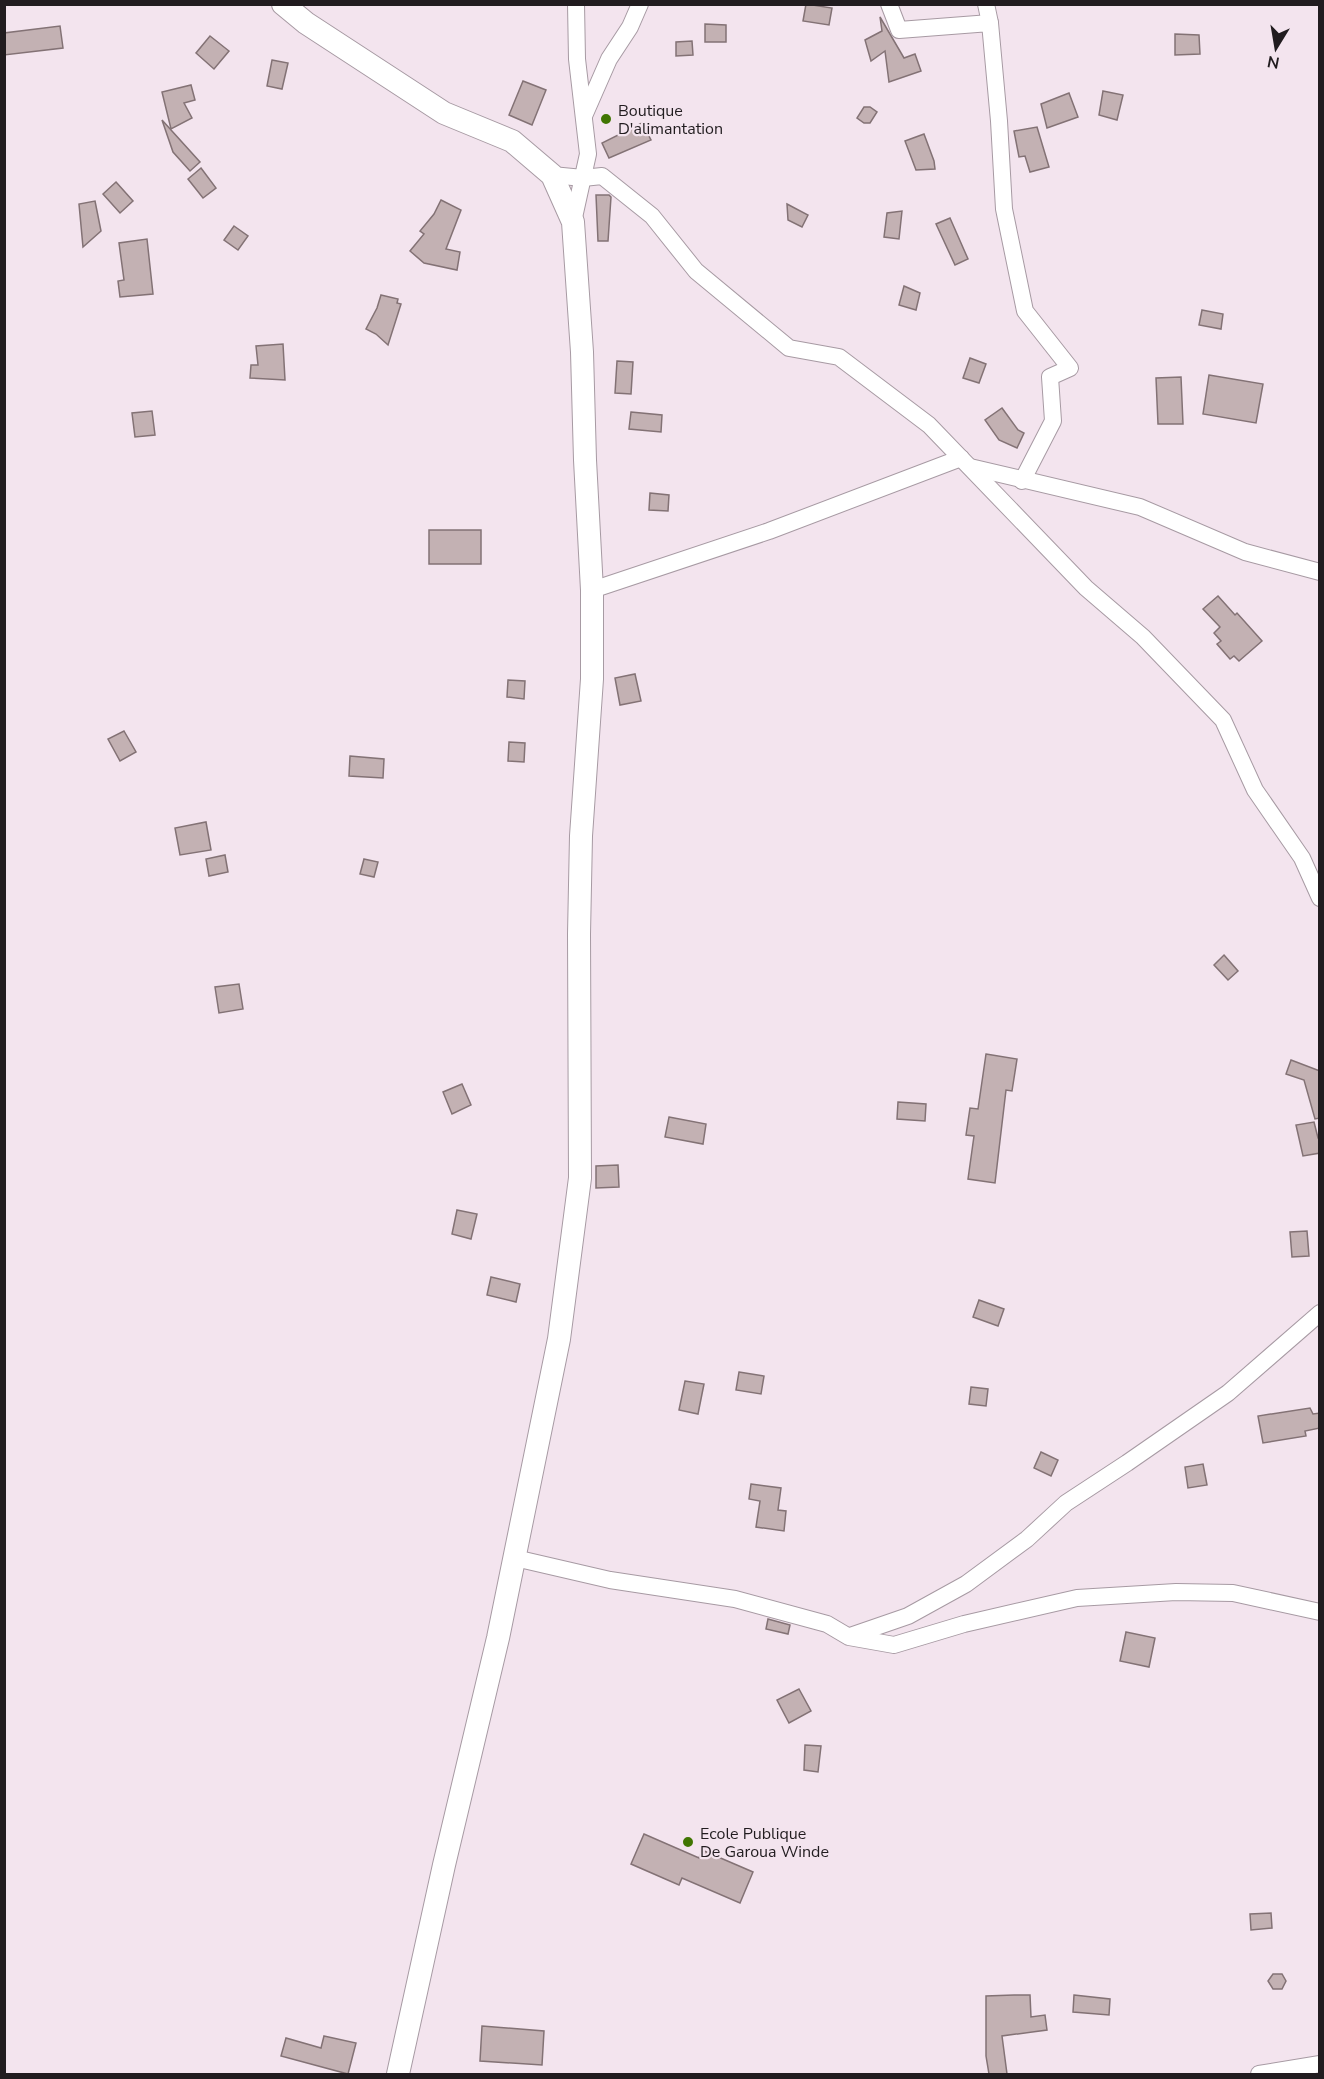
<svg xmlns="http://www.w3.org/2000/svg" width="1324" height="2079" font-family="'Nunito Sans',sans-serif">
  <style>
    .building { fill: #c3b1b3; stroke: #837275; stroke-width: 1.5 }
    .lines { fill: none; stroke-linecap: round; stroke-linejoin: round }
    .street-casing { stroke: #a79aa3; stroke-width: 18 }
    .secondary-casing { stroke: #a79aa3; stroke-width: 24 }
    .street { stroke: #fff; stroke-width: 16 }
    .secondary { stroke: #fff; stroke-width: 22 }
    .poi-dot { fill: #407502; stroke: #f3e4ee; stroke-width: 2 }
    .labels { text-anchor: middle; stroke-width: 4.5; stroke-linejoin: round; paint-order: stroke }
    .poi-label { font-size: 16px; fill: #211c1f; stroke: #f3e4ee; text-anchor: start }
  </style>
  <rect width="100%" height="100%" fill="#f3e4ee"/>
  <g class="building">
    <path d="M806,4L832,8L829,25L803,21Z"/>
    <path d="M880,17L904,58L915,54L921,71L889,82L885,51L871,61L865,40L882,31Z"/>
    <path d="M705,24L726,25V42H705Z"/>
    <path d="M60,26L63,48L4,55V33Z"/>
    <path d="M1175,34L1199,35L1200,54L1175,55Z"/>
    <path d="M210,36L229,51L214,69L196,53Z"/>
    <path d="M692,41L693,55L676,56V42Z"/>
    <path d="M272,60L288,63L282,89L267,86Z"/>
    <path d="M523,81L546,90L532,125L509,115Z"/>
    <path d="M191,85L195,100L184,103L192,118L171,129L162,92Z"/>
    <path d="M1103,91L1123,95L1117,120L1099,115Z"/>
    <path d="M1069,93L1078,117L1047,128L1041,104Z"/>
    <path d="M864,107H870L877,112L870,123H864L857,118Z"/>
    <path d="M162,120L200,162L190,171L173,152Z"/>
    <path d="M642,123L651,140L609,158L602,143Z"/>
    <path d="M1037,127L1049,167L1030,172L1025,156L1019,157L1014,131Z"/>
    <path d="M924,134L934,161L935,169L916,170L905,141Z"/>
    <path d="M201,168L216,188L203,198L188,179Z"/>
    <path d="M116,182L133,201L120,213L103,194Z"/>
    <path d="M596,195H609L611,197L608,241H598Z"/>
    <path d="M441,200L461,210L446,249L460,252L457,270L424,263L410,251L424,234L420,231L434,214Z"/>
    <path d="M95,201L101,231L83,247L79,204Z"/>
    <path d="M787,204L808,215L802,227L788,220Z"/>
    <path d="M902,211L899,239L884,237L887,213Z"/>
    <path d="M950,218L968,259L955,265L936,224Z"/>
    <path d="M234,226L248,236L238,250L224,240Z"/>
    <path d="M147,239L153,294L120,297L118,281L124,280L119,243Z"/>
    <path d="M904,286L920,293L916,310L899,305Z"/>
    <path d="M381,295L398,299L397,303L401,304L388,345L376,334L366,329L377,308Z"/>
    <path d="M1202,310L1223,314L1221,329L1199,325Z"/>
    <path d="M283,344L285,380L250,378L251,365H258L256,346Z"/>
    <path d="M970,358L986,364L979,383L963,378Z"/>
    <path d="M617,361L633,362L631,394L615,393Z"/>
    <path d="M1209,375L1263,384L1256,423L1203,414Z"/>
    <path d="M1181,377L1183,424H1158L1156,378Z"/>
    <path d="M1002,408L1018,430L1024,433L1017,448L999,440L985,420Z"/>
    <path d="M152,411L155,435L135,437L132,413Z"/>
    <path d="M631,412L662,415L661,432L629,429Z"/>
    <path d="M650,493L669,495L668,511L649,510Z"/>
    <rect x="429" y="530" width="52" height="34"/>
    <path d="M1218,596L1235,615L1237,613L1262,641L1239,661L1234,656L1230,659L1217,644L1221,641L1214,633L1220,627L1203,609Z"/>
    <path d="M635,674L641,701L620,705L615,678Z"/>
    <path d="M508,680L525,681L524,699L507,697Z"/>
    <path d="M124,731L136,752L120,761L108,739Z"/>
    <path d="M509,742L525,743L524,762L508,761Z"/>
    <path d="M350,756L384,759L383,778L349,776Z"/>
    <path d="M206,822L211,850L180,855L175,828Z"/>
    <path d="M225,855L228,872L209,876L206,859Z"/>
    <path d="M364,859L378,862L374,877L360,874Z"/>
    <path d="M1224,955L1238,971L1228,980L1214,965Z"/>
    <path d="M239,984L243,1009L219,1013L215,987Z"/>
    <path d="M986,1054L1017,1059L1012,1091L1006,1090L995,1183L968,1179L974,1136L966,1135L970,1108L978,1109Z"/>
    <path d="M1291,1060L1320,1071V1118L1315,1119L1304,1080L1286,1074Z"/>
    <path d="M462,1084L471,1105L452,1114L443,1092Z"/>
    <path d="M898,1102L926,1104L925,1121L897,1119Z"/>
    <path d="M669,1117L706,1124L703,1144L665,1137Z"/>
    <path d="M1314,1122L1318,1138H1320V1153L1303,1156L1296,1125Z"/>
    <path d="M618,1165L619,1187L596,1188V1166Z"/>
    <path d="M457,1210L477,1214L471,1239L452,1234Z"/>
    <path d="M1307,1231L1309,1256L1292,1257L1290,1232Z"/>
    <path d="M491,1277L520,1284L516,1302L487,1295Z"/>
    <path d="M979,1300L1004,1309L998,1326L973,1317Z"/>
    <path d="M739,1372L764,1376L761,1394L736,1390Z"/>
    <path d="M685,1381L704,1384L698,1414L679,1410Z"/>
    <path d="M971,1387L988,1389L986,1406L969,1404Z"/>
    <path d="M1310,1408L1313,1414L1320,1413V1428L1305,1431L1306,1436L1263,1443L1258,1416Z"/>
    <path d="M1041,1452L1058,1460L1051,1476L1034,1468Z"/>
    <path d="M1203,1464L1207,1485L1188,1488L1185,1467Z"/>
    <path d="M751,1484L781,1488L778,1510L786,1511L784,1531L756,1527L760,1501L749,1499Z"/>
    <path d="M768,1619L790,1625L788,1634L766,1629Z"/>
    <path d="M1126,1632L1155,1638L1149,1667L1120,1661Z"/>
    <path d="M799,1689L811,1711L789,1723L777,1700Z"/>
    <path d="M805,1745L821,1746L818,1772L804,1770Z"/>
    <path d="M644,1834L699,1858L702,1850L753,1872L740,1903L682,1878L679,1885L631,1864Z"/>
    <path d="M1271,1913L1272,1928L1251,1930L1250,1914Z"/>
    <path d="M1273,1974H1282L1286,1981L1282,1989H1273L1268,1981Z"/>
    <path d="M1014,1995H1030L1031,2017L1045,2015L1047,2030L1002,2036L1007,2074H989L986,2056V1996Z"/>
    <path d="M1074,1995L1110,1999L1109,2015L1073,2012Z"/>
    <path d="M482,2026L544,2031L542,2065L480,2061Z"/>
    <path d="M324,2036L356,2043L348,2074L281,2056L286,2038L321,2048Z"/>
  </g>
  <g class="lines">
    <defs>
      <g id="street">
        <path d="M889,4L899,30L990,23L999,121L1004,209L1025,311L1070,368L1050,377L1053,421L1022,481"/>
        <path d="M986,4L990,23"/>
        <path d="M584,116L609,59L630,27L640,4"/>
        <path d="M552,175L583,178L602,176L652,216L696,271L789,348L839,357L929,425L1086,588L1143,637L1223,720L1255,790L1302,858L1320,898"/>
        <path d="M573,222L588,154L577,59L576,4"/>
        <path d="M970,467L1140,507L1245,552L1320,572"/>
        <path d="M592,590L769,531L961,458"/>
        <path d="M515,1558L610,1580L735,1599L827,1624L849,1637L894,1645L964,1624L1077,1598L1176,1592L1233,1593L1320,1612"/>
        <path d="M850,1636L908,1616L966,1584L1027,1539L1066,1503L1127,1463L1228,1393L1320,1313"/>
        <path d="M1259,2074L1320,2064"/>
      </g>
      <path id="secondary" d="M283,4L306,23L444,113L512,141L552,175L573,222L582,352L585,460L592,590V679L581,836L579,934L580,1178L559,1339L498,1638L444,1865L398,2074"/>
    </defs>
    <use href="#street" class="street-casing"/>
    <use href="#secondary" class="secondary-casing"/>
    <use href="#street" class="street"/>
    <use href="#secondary" class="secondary"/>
  </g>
  <g class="poi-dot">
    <circle cx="606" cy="119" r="6"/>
    <circle cx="688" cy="1842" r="6"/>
  </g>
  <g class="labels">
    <g class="poi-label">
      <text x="618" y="116">Boutique<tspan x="618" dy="18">D'alimantation</tspan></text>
      <text x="700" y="1839">Ecole Publique<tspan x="700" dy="18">De Garoua Winde</tspan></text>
    </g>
  </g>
  <rect width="1324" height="2079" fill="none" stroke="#211c1f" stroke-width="12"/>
  <g transform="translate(1276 48) rotate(191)" stroke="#f3e4ee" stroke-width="4.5" paint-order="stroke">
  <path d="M0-4.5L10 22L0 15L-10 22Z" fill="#211c1f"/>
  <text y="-9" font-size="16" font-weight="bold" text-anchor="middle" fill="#211c1f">N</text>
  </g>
</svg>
